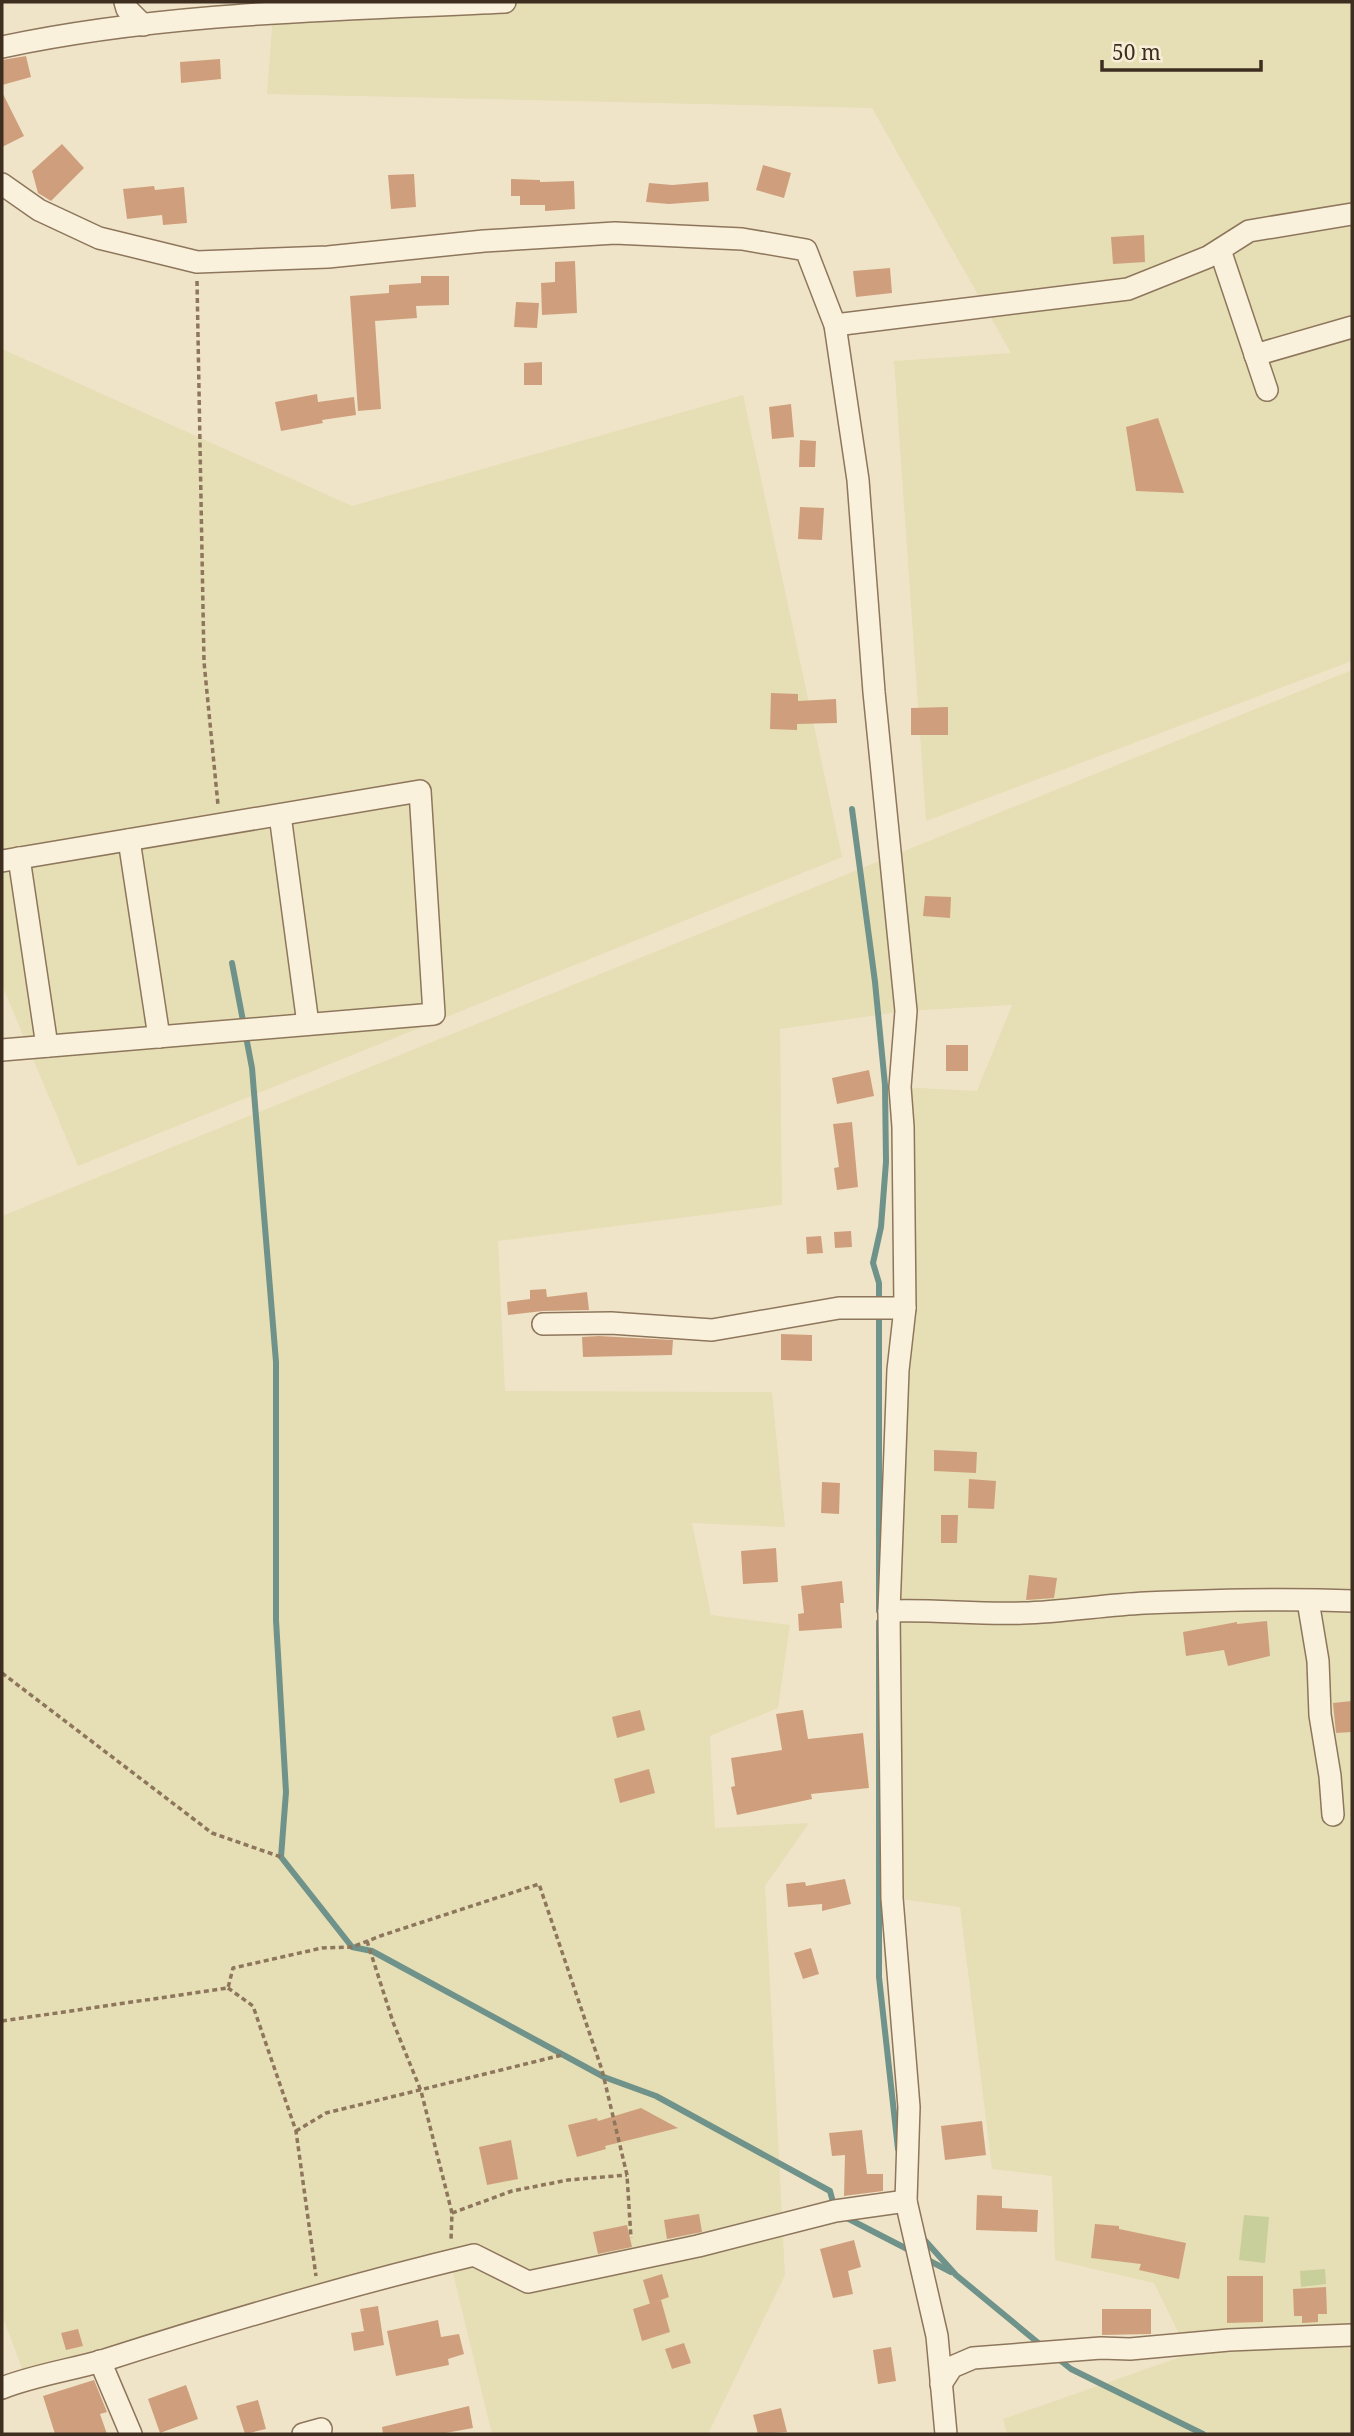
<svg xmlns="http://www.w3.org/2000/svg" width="1354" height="2436" font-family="'Noto Serif',serif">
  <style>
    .farmland { fill: #e6deb5 }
    .green { fill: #c9cf9b }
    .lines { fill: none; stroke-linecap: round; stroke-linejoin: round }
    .stream { stroke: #6f938a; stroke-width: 6 }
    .building { fill: #cf9f7d }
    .street-casing { stroke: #8d765c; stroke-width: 24 }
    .path { stroke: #8d765c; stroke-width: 3.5; stroke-dasharray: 5 3.5; stroke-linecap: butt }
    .street { stroke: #faf1dc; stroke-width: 21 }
  </style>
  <rect width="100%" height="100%" fill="#f0e4c8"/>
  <g class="farmland">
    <path d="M274,2H1352V661L926,821L894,361L1011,353L872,108L267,94Z"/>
    <path d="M2,349L352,506L743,395L842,857L78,1166L2,985Z"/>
    <path d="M1352,670V2434H1007L1003,2419L1189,2354L1154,2283L1055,2260L1052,2176L992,2169L960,1907L892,1898L900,1087L977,1091L1012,1005L906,1011L780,1029L782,1205L498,1241L505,1391L772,1392L785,1527L692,1523L711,1615L790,1625L778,1708L710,1736L715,1828L809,1823L765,1886L785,2275L708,2434H492L450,2261L26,2379L2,2315V1216Z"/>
  </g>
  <g class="green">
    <path d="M1244,2215L1269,2217L1265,2263L1239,2260Z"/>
    <path d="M1325,2269L1326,2284L1301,2287L1300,2271Z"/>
  </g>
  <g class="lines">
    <g class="stream">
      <path d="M852,809L875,982L885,1085L886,1162L881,1227L873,1263L879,1283V1611"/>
      <path d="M232,963L252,1068L276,1362V1620L286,1792L281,1857L352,1947L372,1951L604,2077L656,2096L830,2191L834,2206"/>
      <path d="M879,1622V1977L898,2149"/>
      <path d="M843,2216L911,2251"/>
      <path d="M921,2236L956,2275L1042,2346"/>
      <path d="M924,2258L951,2272"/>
      <path d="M1056,2357L1071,2369L1203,2434"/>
    </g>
  </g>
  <g class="building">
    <path d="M26,56L31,77L2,85V60Z"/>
    <path d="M220,59L221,79L181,83L180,62Z"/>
    <path d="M2,92L24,136L2,147Z"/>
    <path d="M62,144L84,168L51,201L38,193L32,171Z"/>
    <path d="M763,165L791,173L784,198L756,190Z"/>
    <path d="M414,174L416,207L391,209L388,175Z"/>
    <path d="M511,179L540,180V182L574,181L575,209L545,211V205H520V196H511Z"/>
    <path d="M708,182L709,201L669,204L646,202L649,183L672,185Z"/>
    <path d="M154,186L155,190L184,187L187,223L163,225L162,215L127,219L123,189Z"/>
    <path d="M1144,235L1145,262L1113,264L1111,237Z"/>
    <path d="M575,261L577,313L542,315L541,283L555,282V262Z"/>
    <path d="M890,268L892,293L856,297L853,271Z"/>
    <path d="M421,276H449V305L416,306L417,318L375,321L381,409L358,411L350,296L389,293V285L421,283Z"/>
    <path d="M516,302L539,303L537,328L514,327Z"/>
    <path d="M542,362V385H524V363Z"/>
    <path d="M317,394L318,402L354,397L356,415L322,420L323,423L281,431L275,402Z"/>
    <path d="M791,404L794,437L772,439L769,407Z"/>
    <path d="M1158,418L1184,493L1136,491L1126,427Z"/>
    <path d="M800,440L816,441L815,467H799Z"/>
    <path d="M800,507L824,508L822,540L798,539Z"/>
    <path d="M771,693L798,694V701L836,699L837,723L797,724V730L770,729Z"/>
    <path d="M948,707V735H911V708Z"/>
    <path d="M925,896L951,897L950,918L923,916Z"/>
    <rect x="946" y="1045" width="22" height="26"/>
    <path d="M869,1070L874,1096L837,1104L832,1078Z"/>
    <path d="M852,1122L858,1187L837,1190L834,1168L839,1167L833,1124Z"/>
    <path d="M851,1231L852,1247L835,1248L834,1232Z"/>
    <path d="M821,1236L823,1253L807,1254L806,1237Z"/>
    <path d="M546,1289L547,1297L587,1292L589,1310L543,1311L508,1315L507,1302L530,1299V1290Z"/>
    <path d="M781,1334L812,1335V1361L781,1360Z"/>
    <path d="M599,1336L673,1340L672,1355L583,1357L582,1337Z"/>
    <path d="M934,1450L977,1452L976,1473L934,1471Z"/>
    <path d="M969,1479L996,1481L994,1509L968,1508Z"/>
    <path d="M822,1482L840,1483L839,1514L821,1513Z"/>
    <path d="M941,1515H958L957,1543H941Z"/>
    <path d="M776,1548L778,1582L743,1584L741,1551Z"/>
    <path d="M1029,1575L1057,1578L1054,1598L1026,1600Z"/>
    <path d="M842,1581L844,1603H840L842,1628L799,1631L798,1614L804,1613L801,1586Z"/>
    <path d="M1267,1621L1270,1656L1228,1666L1224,1650L1186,1656L1183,1632L1237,1622V1624Z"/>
    <path d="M1352,1701V1732L1336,1733L1333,1703Z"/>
    <path d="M640,1710L645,1730L617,1738L612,1717Z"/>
    <path d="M803,1710L808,1739L863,1733L869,1788L811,1794L812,1799L737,1815L731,1787L735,1786L731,1758L782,1750L776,1714Z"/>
    <path d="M649,1769L655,1793L620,1803L614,1779Z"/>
    <path d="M845,1879L851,1904L822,1911V1904L788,1907L786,1884L805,1882L806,1886Z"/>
    <path d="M811,1948L819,1974L803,1979L794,1953Z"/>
    <path d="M641,2108L678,2128L605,2146L606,2149L577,2157L568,2125L597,2118L598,2121Z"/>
    <path d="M982,2121L986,2155L945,2160L941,2126Z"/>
    <path d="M862,2130L867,2174H883V2191L844,2196L845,2155L832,2156L829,2133Z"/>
    <path d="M511,2140L518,2179L487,2185L479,2147Z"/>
    <path d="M977,2195L1002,2196V2208L1038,2210L1037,2232L976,2230Z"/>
    <path d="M699,2214L702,2232L667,2239L664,2220Z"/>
    <path d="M1095,2224L1119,2226V2229L1186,2243L1179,2279L1139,2270L1141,2264L1091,2258Z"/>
    <path d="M627,2225L632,2247L598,2254L593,2232Z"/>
    <path d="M854,2240L861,2267L848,2271L853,2294L833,2298L820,2249Z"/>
    <path d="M662,2274L669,2297L650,2304L643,2280Z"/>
    <path d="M1227,2276H1263V2322L1227,2323Z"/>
    <path d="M1326,2287L1327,2314H1318V2322L1302,2323V2316H1294L1293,2289Z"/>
    <path d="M661,2300L670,2332L642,2341L633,2309Z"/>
    <path d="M378,2306L384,2345L354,2351L351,2333L364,2331L360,2309Z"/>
    <path d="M1102,2309H1151V2334L1102,2335Z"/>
    <path d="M438,2320L441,2337L459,2334L464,2354L448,2359L449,2365L396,2376L387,2331Z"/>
    <path d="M78,2329L83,2346L66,2350L61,2333Z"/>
    <path d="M684,2343L691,2363L672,2369L665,2349Z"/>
    <path d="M891,2347L896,2381L878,2384L873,2350Z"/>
    <path d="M94,2380L107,2412L100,2414L107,2434H55L43,2396Z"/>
    <path d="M186,2385L198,2419L160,2433L148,2399Z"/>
    <path d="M258,2400L266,2429L245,2434L236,2406Z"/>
    <path d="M469,2406L473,2428L440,2434H383L382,2427Z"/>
    <path d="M781,2408L787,2432L758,2434L753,2415Z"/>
  </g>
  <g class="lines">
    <defs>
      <g id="street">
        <path d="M125,2L127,9L143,25"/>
        <path d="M2,47C166,12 337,10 505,2"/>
        <path d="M2,184L39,210L99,238L197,262L328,257L484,241L615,233L742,239L806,250L835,325L858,480L874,692L906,1011L900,1087L903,1127L905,1308L898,1370L889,1611L892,1898L909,2107L906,2201L937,2336L946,2434"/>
        <path d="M1220,250L1267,390"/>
        <path d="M835,325L1128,289L1208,257L1249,231L1352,214"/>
        <path d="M1255,355L1352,327"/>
        <path d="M280,815L308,1024"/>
        <path d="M129,840L159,1037"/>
        <path d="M19,858L47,1046"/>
        <path d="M2,861L420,791L434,1014L2,1050"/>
        <path d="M543,1324L611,1323L712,1330L839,1308H905"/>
        <path d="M1308,1601L1318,1661L1320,1715L1330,1776L1333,1815"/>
        <path d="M889,1611C934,1609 978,1615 1023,1613C1063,1612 1104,1605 1145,1603C1214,1600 1283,1598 1352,1601"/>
        <path d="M100,2361L131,2434"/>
        <path d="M941,2384L952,2367L973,2358L1101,2348L1130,2349L1229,2340L1352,2335"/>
        <path d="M2,2388C35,2375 71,2370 105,2360C227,2321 349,2285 474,2255L528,2282L698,2246L835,2211L906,2201"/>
        <path d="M303,2434L321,2429"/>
      </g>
    </defs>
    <use href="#street" class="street-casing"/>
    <g class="path">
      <path d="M197,281L204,662L218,805"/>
      <path d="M2,1673L212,1833L281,1857"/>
      <path d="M367,1941L393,2022L421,2091L452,2213L451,2240"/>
      <path d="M228,1988L253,2006L296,2131L316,2276"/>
      <path d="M2,2021L228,1988L233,1968L322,1948L352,1947L383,1935L539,1884L602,2070L627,2175L631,2238"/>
      <path d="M296,2131L326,2113L562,2055"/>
      <path d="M452,2213L512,2191L568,2180L627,2175"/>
    </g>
    <use href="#street" class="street"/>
  </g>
  <rect width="1354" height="2436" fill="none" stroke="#3d2e20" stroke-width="7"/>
  <path d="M1102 60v10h159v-10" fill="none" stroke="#3d2e20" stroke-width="3.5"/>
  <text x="1112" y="60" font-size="21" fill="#3d2e20" stroke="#f7eed8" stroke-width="5" paint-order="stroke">50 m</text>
</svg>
